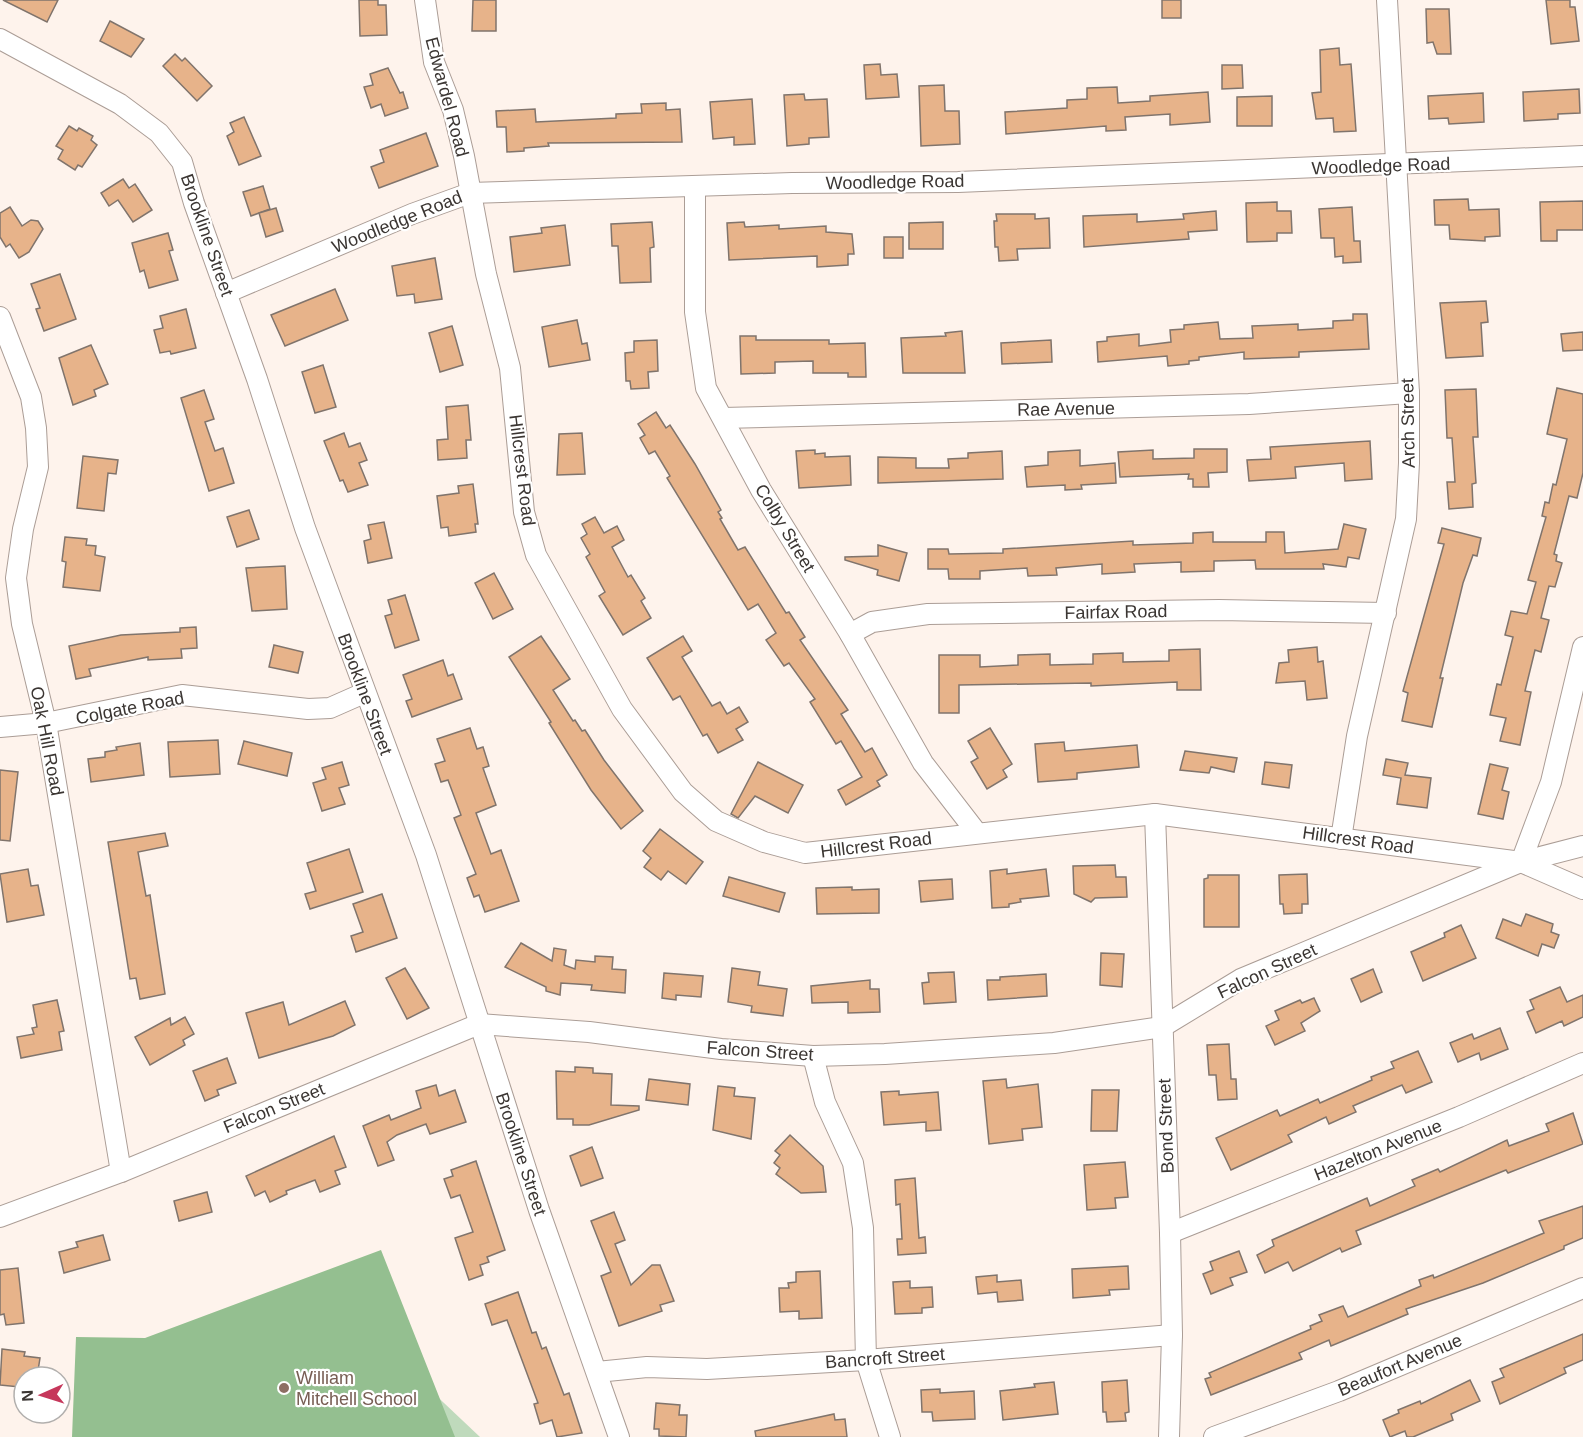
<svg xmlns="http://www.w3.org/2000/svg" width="1583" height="1437" font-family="Arial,sans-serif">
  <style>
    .green { fill: #bfdabc }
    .forest { fill: #94bf90 }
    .building { fill: #e7b38a; stroke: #80746c; stroke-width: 1.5 }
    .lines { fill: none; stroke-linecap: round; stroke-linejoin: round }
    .minor-casing { stroke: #ab9d96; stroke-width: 22 }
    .minor { stroke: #fff; stroke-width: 20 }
    .education-dot { fill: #8d6e63; stroke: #fff; stroke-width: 2 }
    .labels { text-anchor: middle; stroke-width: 4.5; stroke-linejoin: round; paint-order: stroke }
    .street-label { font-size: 18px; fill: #3b3633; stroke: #fff }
    .education-label { font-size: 18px; fill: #785e54; stroke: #fff; text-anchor: start }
  </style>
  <rect width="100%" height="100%" fill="#fef3ec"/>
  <path class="green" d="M426,1386L480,1437H414Z"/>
  <path class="forest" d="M381,1250L455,1437H72L76,1337L145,1338Z"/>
  <g class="building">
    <path d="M3,0H58L47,22Z"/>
    <path d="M359,0H378V5H386L387,35L360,36Z"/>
    <path d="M473,0H496V31H472Z"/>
    <rect x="1162" y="0" width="19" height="18"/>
    <path d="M1546,0H1570V7H1575L1579,41L1551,44Z"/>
    <path d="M1426,9H1449L1451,54H1437L1433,42L1427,43Z"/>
    <path d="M110,21L144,39L131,57L100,41Z"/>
    <path d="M1339,48L1340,65L1351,64L1356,131L1334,132L1333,118L1316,119L1312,93L1321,92L1320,50Z"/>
    <path d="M175,54L182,61L185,58L212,86L197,101L163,66Z"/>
    <path d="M880,64L881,75L897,74L899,97L866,99L864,65Z"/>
    <path d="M1222,65H1242L1243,88L1222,89Z"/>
    <path d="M388,68L400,93L403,92L408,108L385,116L381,104L371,108L364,87L373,85L370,74Z"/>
    <path d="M944,85L945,111H959L960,144L921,146L919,86Z"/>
    <path d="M1117,87L1118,103L1150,101V96L1208,92L1210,122L1170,125V114L1125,117L1126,130L1106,131V126L1006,134L1005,112L1067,108V100L1087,99V88Z"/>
    <path d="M1579,89L1580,113L1558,114V119L1524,121L1523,92Z"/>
    <path d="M1483,93L1484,122L1449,124L1448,118L1429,119L1428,96Z"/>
    <path d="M804,94L805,100L827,99L829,137L809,138V144L787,146L784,95Z"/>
    <path d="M1272,96V126H1237V97Z"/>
    <path d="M752,99L755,144L734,145V137L713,139L710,102Z"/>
    <path d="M666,103V110L680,109L682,142L548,143L549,146L524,148V151L507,152L506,127H497L496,111L535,109L536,122L616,118V114L642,113L641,104Z"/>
    <path d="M244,117L261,156L239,165L227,136L234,132L230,123Z"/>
    <path d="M69,126L77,131L79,128L93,136L91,140L97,145L82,167L78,165L75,170L58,159L63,150L56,146Z"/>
    <path d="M426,133L438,166L379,188L371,167L384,162L380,150Z"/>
    <path d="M123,179L129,188L135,184L152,210L133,222L118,200L109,206L101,193Z"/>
    <path d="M263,186L270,209L251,216L243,192Z"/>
    <path d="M1468,199L1469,210L1499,209L1500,236L1485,237V241L1450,239L1449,225H1435L1434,200Z"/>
    <path d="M1583,201V230H1557V241H1541L1540,202Z"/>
    <path d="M1277,202V211H1291L1292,233H1277V241L1247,242L1246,203Z"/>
    <path d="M10,207L22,226L31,220L38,221L43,229L29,252L19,258L10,244L6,247L0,237V213Z"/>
    <path d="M1352,207L1354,241H1360L1361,262L1343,263V256L1335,257L1334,238H1321L1319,209Z"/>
    <path d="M276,208L283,231L266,237L259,213Z"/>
    <path d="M1216,211L1217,230L1188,232L1189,239L1084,247L1083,216L1137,214V222L1184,219L1183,214Z"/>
    <path d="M996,214H1035V219L1049,218L1050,248L1017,249L1018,260L999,261L998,247H995L994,221H997Z"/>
    <path d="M652,222L654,247L650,248L651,282L620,283L618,246H612L611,224Z"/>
    <path d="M744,222L745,227L779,225V229L826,226V232L852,234L854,254H848V265L817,267V256L729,260L727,223Z"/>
    <path d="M943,222V249H909V223Z"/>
    <path d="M565,225L570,265L514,272L510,237L542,233L541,228Z"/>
    <path d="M168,233L173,250L169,251L178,280L149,288L144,270L140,272L132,243Z"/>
    <rect x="884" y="237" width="19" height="21"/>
    <path d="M435,258L442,299L415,303L414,294L397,296L392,266Z"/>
    <path d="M60,274L76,319L44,331L36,309L40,308L31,284Z"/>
    <path d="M335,289L348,320L285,346L271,315Z"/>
    <path d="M1486,301L1488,322L1481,323L1483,356L1446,358L1440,303Z"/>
    <path d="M186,309L196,348L171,354L170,351L160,353L154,330L163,328L160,316Z"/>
    <path d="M1353,314H1367L1369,349L1299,352V357L1244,359V352L1199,357V360L1189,361V364L1168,366L1167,356L1098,362L1097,342L1107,341V337L1139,334V346L1171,342L1170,330L1184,329V325L1218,322L1220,339L1253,338L1252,326L1298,324V330L1333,328V321L1353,320Z"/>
    <path d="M577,320L582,344L587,343L590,360L549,367L542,327Z"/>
    <path d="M452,326L463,365L440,372L429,333Z"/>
    <path d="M962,331L965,373H903L901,338L946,336L945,333Z"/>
    <path d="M1583,332V350L1563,351L1561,334Z"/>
    <path d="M740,336H756V340H829V344L865,343L866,377H848V373H813V361L775,362V373L741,374Z"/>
    <path d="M657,340L658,371L648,372L649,388L631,389L630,381H626L625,353L634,352V341Z"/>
    <path d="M1051,340L1052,362L1002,364L1001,343Z"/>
    <path d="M91,345L108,384L94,390L96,396L73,405L59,358Z"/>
    <path d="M323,365L336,407L315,413L302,372Z"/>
    <path d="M1557,388L1583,394V473L1577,498L1569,496L1554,554L1557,555L1556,561L1562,563L1555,587L1549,586L1541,618L1549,620L1541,652L1535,650L1525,691L1531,692L1520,745L1500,741L1506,718L1490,715L1497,684L1501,685L1513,637L1505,635L1511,611L1527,614L1536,582L1528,580L1546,517L1542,516L1545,502L1549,503L1553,484L1556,485L1567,439L1547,434Z"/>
    <path d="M1476,389L1478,437H1473L1476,483L1472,484L1473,507L1449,509L1447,482H1455L1452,438H1447L1445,390Z"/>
    <path d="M204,390L214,419L205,422L215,451L223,448L234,483L209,491L181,398Z"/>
    <path d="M468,405L471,440H466L467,458L438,460L437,440L448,439L446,407Z"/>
    <path d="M656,412L666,428L670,425L695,464L721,510L718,512L722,518L720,519L738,550L745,547L786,613L789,612L805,637L800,640L848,710L841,714L865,752L872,748L887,775L877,781L880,786L846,805L838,790L862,777L841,741L836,744L810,702L815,699L789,663L784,666L766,640L776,633L758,604L748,610L667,478L670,476L655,451L649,454L640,438L645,435L638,424Z"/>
    <path d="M344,433L349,447L360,443L367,460L359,463L368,485L348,492L343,480L340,481L324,441Z"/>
    <path d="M582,433L585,474L557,475L559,434Z"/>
    <path d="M1370,441L1372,479L1345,481L1344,463L1295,467L1296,478L1249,481L1247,460L1271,459L1270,447Z"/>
    <path d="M1194,449H1227V472L1208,473L1209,487H1193V479H1188L1189,474L1120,477L1118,452L1153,450V459L1194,458Z"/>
    <path d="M815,450V454L825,453V457L850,456L851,485L799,488L796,451Z"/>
    <path d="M1080,450V466L1115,463L1116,483L1081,485L1082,489L1065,490V485L1027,487L1025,467L1048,465V452Z"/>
    <path d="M1002,451L1003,479L878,483V457L916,458V468H949L948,459L968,458V453Z"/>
    <path d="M83,456L118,460L116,474L108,473L104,511L77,508Z"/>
    <path d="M473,484L478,524H475L476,532L449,536L448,527L441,528L437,496L459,493L458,486Z"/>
    <path d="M249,510L259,539L237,547L227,517Z"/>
    <path d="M595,517L604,533L617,526L624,540L612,547L628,577L631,575L645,598L641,601L651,618L623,635L599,596L605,592L586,557L590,554L581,538L587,534L582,524Z"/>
    <path d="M384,522L392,558L368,563L364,541L371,539L368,525Z"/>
    <path d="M1344,524L1366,529L1359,559L1348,557L1346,567L1323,564L1324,569H1256L1255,560L1214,561V571L1181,572V562L1134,564L1135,572L1102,574V564L1056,568L1057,575L1028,576L1027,568L980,571V579H949L948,569H928V549H948L949,554L1003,553V549L1133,541V545L1193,543V533L1213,532V542H1266V532H1284L1285,553L1338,549Z"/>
    <path d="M1442,528L1481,538L1477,556L1473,555L1463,583L1440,678H1443L1432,727L1402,721L1408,693L1403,691L1444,544L1438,543Z"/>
    <path d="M65,537L87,539L86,545L96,546L95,555L105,557L100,591L63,587L66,562L62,561Z"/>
    <path d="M878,545L907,553L899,581L877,575L878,570L845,560V557L878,556Z"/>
    <path d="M285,566L287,609L252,611L246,568Z"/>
    <path d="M494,573L513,609L493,619L475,583Z"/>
    <path d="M405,595L419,640L395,648L385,616L392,614L388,600Z"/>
    <path d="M196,627L197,648L181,649L182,658L148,660V657L89,669L91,676L76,679L69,646L121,635L180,632V628Z"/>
    <path d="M541,636L570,679L553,690L573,721L575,720L582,731L585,730L604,760L643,811L621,829L591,790L549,723L551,722L509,657Z"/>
    <path d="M683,636L692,651L682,657L712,706L720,702L727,714L739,707L748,722L736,729L743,740L718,753L707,734L703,736L680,696L673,700L647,658Z"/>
    <path d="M274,645L303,652L298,673L269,667Z"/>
    <path d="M1317,647L1318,662L1323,661L1327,698L1307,700L1305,681L1276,683L1279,663L1289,662L1288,650Z"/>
    <path d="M1200,649L1201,690H1177V682L1091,686V683L959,685V713H939V655H980V667L1018,665V655L1050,654V665L1093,664V654L1123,653V662L1169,661V650Z"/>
    <path d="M443,660L448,676L453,674L462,699L412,717L406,701L412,699L403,675Z"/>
    <path d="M470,728L477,749L483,747L489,766L483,768L496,805L476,813L491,854L501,850L519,901L485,912L479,895L474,897L467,878L476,874L454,818L461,815L448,780L441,782L435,764L445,761L437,739Z"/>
    <path d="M990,728L1012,764L1003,770L1007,777L987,789L971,762L978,758L968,741Z"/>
    <path d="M218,740L220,774L170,777L168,742Z"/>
    <path d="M244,741L292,753L287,776L238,764Z"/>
    <path d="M1064,742L1065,751L1137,745L1139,767L1077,773V779L1038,782L1035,744Z"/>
    <path d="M140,743L144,775L91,782L88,759L105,757V752L117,750L116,747Z"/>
    <path d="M1185,751L1237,758L1234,772L1211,767L1209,773L1180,770Z"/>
    <path d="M1386,759L1408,763L1405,775L1431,778L1427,808L1397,804L1401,778L1383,775Z"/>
    <path d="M342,762L349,785L339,788L345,804L322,811L313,783L326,779L322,768Z"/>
    <path d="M758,762L803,785L788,813L755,796L738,818L731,814Z"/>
    <path d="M1265,762L1292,765L1289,788L1262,784Z"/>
    <path d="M1490,764L1508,768L1502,790L1509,792L1503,819L1478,814Z"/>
    <path d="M0,770L18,772L10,841L0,840Z"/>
    <path d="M660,829L703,862L686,884L668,871L661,880L644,867L651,858L643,851Z"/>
    <path d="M165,833L168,846L138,852L146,896L150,895L165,994L140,999L136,978L130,979L108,842Z"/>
    <path d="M349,849L363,892L310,909L305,894L316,891L307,863Z"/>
    <path d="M1115,865L1116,877H1126L1127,897L1095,898L1091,902L1074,894L1073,866Z"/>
    <path d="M28,869L31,886L38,885L44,915L7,922L0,874Z"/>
    <path d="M1007,869V874L1046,869L1049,896L1020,899L1021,902L1009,904V907L992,908L990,871Z"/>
    <path d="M1307,874L1308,904H1302V913L1284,914L1283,904H1280L1279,875Z"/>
    <path d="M1208,875H1239V927H1204V879L1208,878Z"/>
    <path d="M729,877L785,893L779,912L723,896Z"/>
    <path d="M952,879L953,899L921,902L919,881Z"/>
    <path d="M852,887V890L879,889V913L817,914L816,888Z"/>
    <path d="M382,894L397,938L356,952L351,936L363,932L353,904Z"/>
    <path d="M1526,914L1553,924L1551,932L1559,935L1554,948L1542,944L1538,956L1496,938L1503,919L1521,926Z"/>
    <path d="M1461,925L1476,958L1423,981L1411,952L1445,937L1444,933Z"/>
    <path d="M521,943L552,961L554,948L566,950L564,965L575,969L576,960L595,962V956L613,957L612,969L626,970L625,993L591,990L592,985L561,983L560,995L546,991V987L505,967Z"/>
    <path d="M1101,953L1124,954L1122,987L1100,985Z"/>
    <path d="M405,968L429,1008L407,1019L386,978Z"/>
    <path d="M732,968L760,972L758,985L787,989L783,1016L751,1012L752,1006L728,1002Z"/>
    <path d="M1373,969L1382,992L1361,1002L1351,979Z"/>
    <path d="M954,972L956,1002L924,1004L922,983L929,982L928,973Z"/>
    <path d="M664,973L703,976L701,997L676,995V1000L662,998Z"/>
    <path d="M1046,974L1047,996L988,1000L987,980H1000V977Z"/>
    <path d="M870,980V989H879L880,1012L848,1013V1002L812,1003L811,986Z"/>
    <path d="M1560,987L1567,1002L1583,995V1017L1564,1026L1562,1021L1536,1033L1527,1012L1534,1009L1530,1000Z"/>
    <path d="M1314,998L1320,1011L1301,1023L1305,1031L1275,1045L1266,1026L1279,1020L1275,1011L1300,1000L1302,1003Z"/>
    <path d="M57,1000L64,1031L59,1032L62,1050L21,1058L17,1037L34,1034L32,1028L37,1027L33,1005Z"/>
    <path d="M345,1001L355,1025L333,1036L259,1058L246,1013L283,1002L289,1025Z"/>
    <path d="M185,1017L194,1034L183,1040L185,1045L150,1065L135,1037L170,1018L171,1025Z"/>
    <path d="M1500,1028L1508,1049L1481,1060L1479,1053L1458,1062L1450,1043L1472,1034L1474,1039Z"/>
    <path d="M1229,1044L1231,1079H1236L1237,1099L1218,1100L1216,1075H1209L1207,1045Z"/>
    <path d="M1418,1051L1432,1082L1406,1093L1402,1085L1353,1106L1356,1112L1329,1124L1326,1117L1288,1135L1292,1142L1231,1170L1216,1138L1277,1110L1280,1116L1318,1099L1320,1103L1372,1080L1371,1077L1394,1068L1391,1062Z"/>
    <path d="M227,1058L236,1083L217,1090L219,1095L205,1101L193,1071Z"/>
    <path d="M575,1067L593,1068V1073L612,1074L611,1105L639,1106V1110L589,1125H573V1119H557L556,1071L575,1072Z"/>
    <path d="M649,1079L690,1084L688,1105L646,1100Z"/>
    <path d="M1006,1079L1007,1088L1038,1084L1042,1127L1022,1129L1023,1140L989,1144L983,1081Z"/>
    <path d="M436,1085L439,1096L455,1090L466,1122L430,1134L426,1124L397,1135L387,1142L394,1160L378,1166L363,1126L389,1115L391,1120L421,1108L416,1091Z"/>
    <path d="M718,1086L735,1088L734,1096L755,1098L751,1139L713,1130Z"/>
    <path d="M1092,1090H1119L1117,1131H1091Z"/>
    <path d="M899,1091V1095L938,1092L941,1130L926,1131V1122L884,1125L881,1092Z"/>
    <path d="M1573,1113L1583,1144L1508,1173L1506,1170L1356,1231L1361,1244L1342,1252L1340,1248L1293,1271L1288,1262L1265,1273L1257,1255L1274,1246L1272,1240L1367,1198L1370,1206L1415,1186L1412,1180L1438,1169L1440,1172L1507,1140L1509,1146L1549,1131L1546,1124Z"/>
    <path d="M790,1135L823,1166L826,1192L801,1193L776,1174L780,1168L774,1163L780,1155L775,1151Z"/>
    <path d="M334,1136L346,1167L335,1171L340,1184L320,1192L315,1180L286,1191L287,1194L270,1202L265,1191L255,1196L246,1176Z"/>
    <path d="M592,1147L603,1178L581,1186L570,1156Z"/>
    <path d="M476,1161L505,1250L487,1257L489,1262L480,1265L483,1275L469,1280L455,1238L473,1232L460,1195L451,1198L444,1179L453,1176L451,1170Z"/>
    <path d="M1125,1162L1128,1197L1115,1198L1116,1208L1087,1210L1084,1165Z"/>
    <path d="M915,1178L919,1238L925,1237L926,1253L898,1255L897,1239H902L900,1204L896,1205L895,1180Z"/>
    <path d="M207,1192L212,1212L179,1221L174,1201Z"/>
    <path d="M1583,1206V1238L1564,1246V1249L1483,1283L1406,1309L1408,1314L1331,1346L1329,1340L1299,1353L1302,1359L1211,1395L1205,1379L1211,1377L1209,1373L1311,1329L1310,1326L1322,1321L1319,1315L1343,1306L1348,1317L1421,1286L1419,1280L1433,1275L1434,1278L1544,1233L1539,1221Z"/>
    <path d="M614,1212L625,1240L615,1244L631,1285L652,1265H660L674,1301L660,1305L662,1311L619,1326L601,1276L611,1272L591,1221Z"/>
    <path d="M103,1235L110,1260L64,1273L59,1252L78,1247L76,1242Z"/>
    <path d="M1239,1251L1247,1272L1230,1278L1233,1285L1211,1294L1203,1274L1213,1270L1210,1262Z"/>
    <path d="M1128,1266L1129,1289L1109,1290L1110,1295L1073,1298L1072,1269Z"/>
    <path d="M18,1268L24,1323L6,1325L4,1314L0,1315V1270Z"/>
    <path d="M820,1271L822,1318L799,1319V1311L780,1312L779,1288H789L788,1283L796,1282V1272Z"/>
    <path d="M997,1275V1282L1021,1280L1023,1300L998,1302L997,1292L978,1294L976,1277Z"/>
    <path d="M910,1281V1288L932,1287L933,1307L922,1308V1313L895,1314L893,1282Z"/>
    <path d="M518,1292L532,1333L536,1332L542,1349L546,1347L564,1395L569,1393L582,1433L557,1437L552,1420L540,1424L534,1404L538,1403L507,1320L492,1325L485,1304Z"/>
    <path d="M1583,1334V1360L1564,1368L1566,1373L1500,1404L1492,1382L1504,1377L1500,1369Z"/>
    <path d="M2,1349L25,1352L24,1356L40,1358L37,1377H24L20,1387L0,1385Z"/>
    <path d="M1127,1380L1129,1412L1125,1413L1126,1421L1107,1422L1106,1412H1103L1102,1382Z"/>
    <path d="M1470,1380L1480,1401L1451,1414L1453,1420L1413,1437H1407L1405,1431L1390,1437L1383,1420L1399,1413L1398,1410L1420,1401L1421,1404Z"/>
    <path d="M1054,1382L1058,1414L1003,1420L1000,1391L1035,1387L1034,1384Z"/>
    <path d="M940,1389V1393L974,1391L975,1419L933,1421L932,1412H922L921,1390Z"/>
    <path d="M656,1403L680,1405L679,1415H687L686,1437L659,1436V1429H654Z"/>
    <path d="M834,1414L835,1420L845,1419L847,1437H756L755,1431Z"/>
  </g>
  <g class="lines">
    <defs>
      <g id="minor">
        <path d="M425,0L434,62L453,110L464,156L486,274L510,368L524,512L536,555L622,709L683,792L716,821L764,842L805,853L1155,814L1521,862L1583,846"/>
        <path d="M0,39L120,104L159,133L182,162L194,203L257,379L305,528L426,855L539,1210L619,1437"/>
        <path d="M695,188V312L706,388L761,490L850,634L923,763L977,833"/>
        <path d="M226,293L412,214L470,193L792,183L958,182L1583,156"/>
        <path d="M0,317L31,397L36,428L38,467L23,529L16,578L22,624L46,723L121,1172"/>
        <path d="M723,418L1249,404L1409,393"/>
        <path d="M850,634L872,622L928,614L1219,610L1386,613"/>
        <path d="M0,727L46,723L182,695L308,709L330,708L364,693"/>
        <path d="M1155,814L1170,1233L1172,1335L1169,1437"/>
        <path d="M1341,839L1357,736L1406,519L1409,463V393L1387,0"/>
        <path d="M1521,862L1551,782L1583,647"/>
        <path d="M1521,862L1583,889"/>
        <path d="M813,1056L825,1102L853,1163L863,1228L866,1360L890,1437"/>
        <path d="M0,1217L121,1172L479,1024L589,1032L721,1049L813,1056L885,1054L1054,1043L1162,1027L1241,979L1518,863"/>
        <path d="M1170,1233L1459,1117L1583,1063"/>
        <path d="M597,1372L647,1367L707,1369L866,1360L1172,1335"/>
        <path d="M1214,1437L1339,1391L1583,1288"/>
      </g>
    </defs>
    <use href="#minor" class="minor-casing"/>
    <use href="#minor" class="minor"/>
  </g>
  <circle class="education-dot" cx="284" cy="1388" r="6"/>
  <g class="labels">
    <g class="street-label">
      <text transform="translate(447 97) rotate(75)" y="6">Edwardel Road</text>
      <text transform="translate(1381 166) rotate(-2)" y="6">Woodledge Road</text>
      <text transform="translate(895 182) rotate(-1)" y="6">Woodledge Road</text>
      <text transform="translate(397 222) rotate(-22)" y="6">Woodledge Road</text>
      <text transform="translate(207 235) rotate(71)" y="6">Brookline Street</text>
      <text transform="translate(1066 409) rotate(-1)" y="6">Rae Avenue</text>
      <text transform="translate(1408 423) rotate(-91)" y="6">Arch Street</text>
      <text transform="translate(522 470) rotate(83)" y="6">Hillcrest Road</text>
      <text transform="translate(785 528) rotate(59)" y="6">Colby Street</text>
      <text transform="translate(1116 612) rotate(-1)" y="6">Fairfax Road</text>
      <text transform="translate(365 694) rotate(70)" y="6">Brookline Street</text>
      <text transform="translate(130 708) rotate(-11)" y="6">Colgate Road</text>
      <text transform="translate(47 741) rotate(79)" y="6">Oak Hill Road</text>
      <text transform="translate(1358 840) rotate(8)" y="6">Hillcrest Road</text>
      <text transform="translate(876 845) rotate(-7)" y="6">Hillcrest Road</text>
      <text transform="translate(1267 971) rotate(-25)" y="6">Falcon Street</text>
      <text transform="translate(760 1051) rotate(4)" y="6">Falcon Street</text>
      <text transform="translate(274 1108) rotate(-22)" y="6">Falcon Street</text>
      <text transform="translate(1166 1126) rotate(-92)" y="6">Bond Street</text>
      <text transform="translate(1378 1150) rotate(-22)" y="6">Hazelton Avenue</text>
      <text transform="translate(521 1154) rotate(72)" y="6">Brookline Street</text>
      <text transform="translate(885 1358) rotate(-4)" y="6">Bancroft Street</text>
      <text transform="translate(1400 1365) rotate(-23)" y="6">Beaufort Avenue</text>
    </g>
    <g class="education-label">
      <text x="296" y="1384">William<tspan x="296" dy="21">Mitchell School</tspan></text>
    </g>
  </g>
  <g transform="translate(42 1395) rotate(267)"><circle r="28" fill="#ffffff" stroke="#b1afad" stroke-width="1.5"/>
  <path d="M0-4.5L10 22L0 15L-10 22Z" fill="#c6375b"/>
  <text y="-9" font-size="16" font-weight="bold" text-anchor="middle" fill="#3b3633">N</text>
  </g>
</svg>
